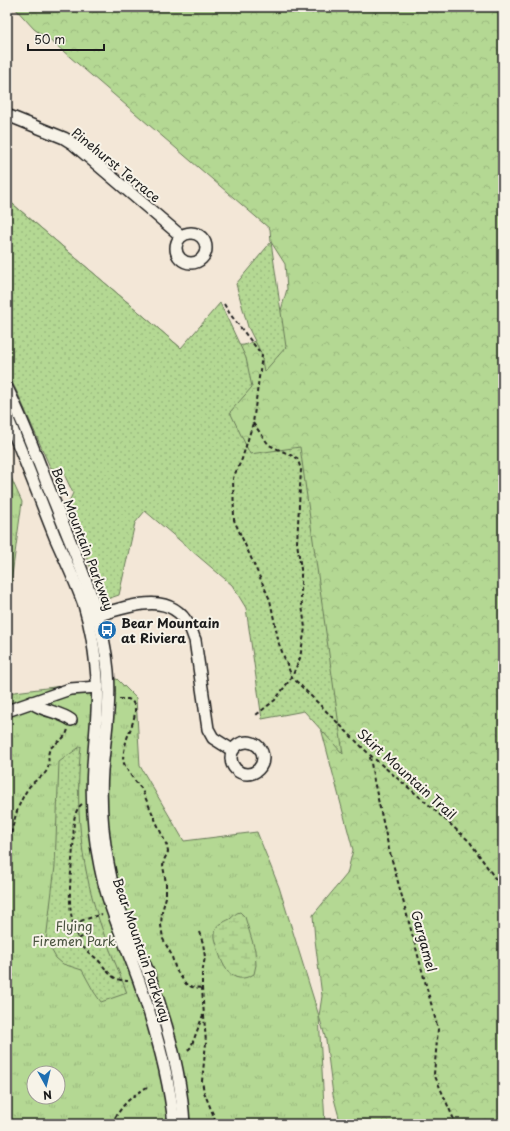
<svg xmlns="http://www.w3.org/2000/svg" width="510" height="1131" font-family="'Playpen Sans',sans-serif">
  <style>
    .grass { fill: url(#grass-tufts); stroke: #687a58; fill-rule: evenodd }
    .forest { fill: url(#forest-crowns); stroke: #687a58 }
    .wetland { fill: url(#wetland-marsh); stroke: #687a58 }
    .park { fill: url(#park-dots); stroke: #687a58 }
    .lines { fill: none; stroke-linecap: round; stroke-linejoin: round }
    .stream { stroke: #6b87a2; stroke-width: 3 }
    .minor-casing { stroke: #1c1c1c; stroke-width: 14 }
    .path { stroke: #1c1c1c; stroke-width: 2; stroke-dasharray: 4 3; stroke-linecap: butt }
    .minor { stroke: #f7f3e8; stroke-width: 11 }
    .labels { text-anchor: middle; stroke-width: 4; stroke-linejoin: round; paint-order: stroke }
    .street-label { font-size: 13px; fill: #1c1c1c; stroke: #f7f3e8 }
    .poi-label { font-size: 13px; font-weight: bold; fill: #1c1c1c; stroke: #f7f3e8; text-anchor: start }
    .park-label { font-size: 13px; fill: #4a5440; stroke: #f7f3e8 }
  </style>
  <defs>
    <pattern id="grass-tufts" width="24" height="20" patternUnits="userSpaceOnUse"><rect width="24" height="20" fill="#b4d893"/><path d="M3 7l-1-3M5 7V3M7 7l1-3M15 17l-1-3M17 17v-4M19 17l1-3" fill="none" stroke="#9ab97e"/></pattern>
    <pattern id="forest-crowns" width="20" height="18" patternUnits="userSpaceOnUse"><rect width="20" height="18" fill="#b4d893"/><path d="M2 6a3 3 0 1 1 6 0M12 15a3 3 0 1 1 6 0" fill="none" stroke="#9ab97e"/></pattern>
    <pattern id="wetland-marsh" width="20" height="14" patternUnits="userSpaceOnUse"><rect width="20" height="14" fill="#b4d893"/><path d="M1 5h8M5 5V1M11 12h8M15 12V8" fill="none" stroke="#9ab97e"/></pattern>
    <pattern id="park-dots" width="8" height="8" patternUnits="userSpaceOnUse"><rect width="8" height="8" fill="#b4d893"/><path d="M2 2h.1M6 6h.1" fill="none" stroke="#9ab97e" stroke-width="1.8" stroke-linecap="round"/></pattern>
  </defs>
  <rect width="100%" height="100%" fill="#f3e7d7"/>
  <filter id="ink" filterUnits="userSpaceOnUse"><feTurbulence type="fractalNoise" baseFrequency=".025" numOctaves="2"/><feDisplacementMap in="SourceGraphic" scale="8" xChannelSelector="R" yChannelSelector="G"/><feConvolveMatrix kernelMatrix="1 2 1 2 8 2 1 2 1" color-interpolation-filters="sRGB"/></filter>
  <g filter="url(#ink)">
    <g class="grass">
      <path d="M7,469L22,502L7,612Z"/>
      <path d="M117,679L136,698L140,766L184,841L257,832L279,887L319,1016L325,1124H7V693ZM34,1073H58V1097H34Z"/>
    </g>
    <path class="forest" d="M14,7H503V1124H353L340,1121L333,1095L326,1040L319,1016L322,996L315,940L313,915L347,874L353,850L312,694L279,627L7,320V199L181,348L194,349L244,345L266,337L280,314L287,289L285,264L271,242L270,229L56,45L34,29Z"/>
    <path class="wetland" d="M240,912L245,917L255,950L256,965L254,974C231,988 221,964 217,945C216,942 214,936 215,933C216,925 224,922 230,919C234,916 235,913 240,912Z"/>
    <g class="park">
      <path d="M7,199L181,348L220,303L246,358L252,387L230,412L250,454L300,447L343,754L304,711L262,719L246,608L232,585L145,511L135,523L119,595L104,600L66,508L73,493L64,474L50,467L19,396L7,372Z"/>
      <path d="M271,242L286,347L264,372L261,353L248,327L236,284Z"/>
      <path d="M81,746C75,804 80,861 98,917C106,943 118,968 127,993L101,1002L94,992L82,970L63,964L56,958L46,940L55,866L59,762Z"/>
    </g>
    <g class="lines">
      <path class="stream" d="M7,696H8"/>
      <defs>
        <g id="minor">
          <path d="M7,115L64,138L72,143L181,236"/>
          <circle cx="191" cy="248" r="15"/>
          <path d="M7,388C26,426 40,467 56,506C77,560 103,612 108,671C111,705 105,737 102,770C100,801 102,832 108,863C111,880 115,898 122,915C130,935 141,954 149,974C167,1022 181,1073 184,1124"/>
          <path d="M7,417C24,457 39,497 55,537C65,560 76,582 84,605C90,625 94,646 96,667C100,700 95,733 93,766C91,800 93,833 100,866C108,907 125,942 139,981C155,1027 169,1075 174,1124"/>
          <path d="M92,617C123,609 169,587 189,626C192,630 193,636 195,640L208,729L213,738L232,750"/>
          <path d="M32,702C40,711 59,711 71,720"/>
          <path d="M7,711L70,689L98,687"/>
          <circle cx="247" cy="758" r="16"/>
        </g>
      </defs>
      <use href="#minor" class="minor-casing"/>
      <g class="path">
        <path d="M224,304L230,314L262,355L253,423L242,459L233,478L234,520L270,600L279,644L292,677L370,755L429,805L470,842L503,890"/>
        <path d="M253,423L269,445L297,458L301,469L297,543L301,569V597L305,628L300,658L292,677L275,700L256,715"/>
        <path d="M119,699C121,699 125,699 128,699C144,705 128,732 126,742C125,747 123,755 123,760C124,767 136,783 141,788L167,846L168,852L164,860L163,866L166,883V897L162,912L161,925L163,939L171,954L176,970L186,984L192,987L202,988"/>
        <path d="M370,757L374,781L389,849L438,1029L434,1074L455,1122L463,1124"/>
        <path d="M82,804C70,814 75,833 73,847C71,881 64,913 81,944C86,952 93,955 99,961C109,972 110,980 128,981"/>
        <path d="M7,854C12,830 15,807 29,787C34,780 44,777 47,770C51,763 46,756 50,749C56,741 66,740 68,729"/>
        <path d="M74,923L102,914"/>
        <path d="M83,927L92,925"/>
        <path d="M199,932L203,943L205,957L202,974V988L206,1043L202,1081L204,1092L217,1124"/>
        <path d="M79,939L86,934L80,921"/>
        <path d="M188,1050L191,1047L203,1015"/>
        <path d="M111,1124C124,1104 126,1100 147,1087"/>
      </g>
      <use href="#minor" class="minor"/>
    </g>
  </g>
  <defs>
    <symbol id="bus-disc" viewBox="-11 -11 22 22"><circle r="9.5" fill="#1f6fb2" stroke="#f7f3e8"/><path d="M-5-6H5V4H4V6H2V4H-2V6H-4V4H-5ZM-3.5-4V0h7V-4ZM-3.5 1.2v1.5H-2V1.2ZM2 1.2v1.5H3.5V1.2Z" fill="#fff"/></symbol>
  </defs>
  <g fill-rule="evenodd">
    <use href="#bus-disc" x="96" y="619" width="22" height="22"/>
  </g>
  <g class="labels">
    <g class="street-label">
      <text transform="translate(116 165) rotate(39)" y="5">Pinehurst Terrace</text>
      <text transform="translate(83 539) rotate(69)" y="5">Bear Mountain Parkway</text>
      <text transform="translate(407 774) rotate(42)" y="5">Skirt Mountain Trail</text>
      <text transform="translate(424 941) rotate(75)" y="5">Gargamel</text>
      <text transform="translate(142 950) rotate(71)" y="5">Bear Mountain Parkway</text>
    </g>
    <g class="poi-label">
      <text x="121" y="628">Bear Mountain<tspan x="121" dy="15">at Riviera</tspan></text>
    </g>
    <g class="park-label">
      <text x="74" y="931">Flying<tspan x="74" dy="15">Firemen Park</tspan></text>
    </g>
  </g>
  <rect width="510" height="1131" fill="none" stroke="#f7f3e8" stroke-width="24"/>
  <rect x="12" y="12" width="486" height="1107" fill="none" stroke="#1c1c1c" stroke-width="1.5" filter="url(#ink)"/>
  <g transform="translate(46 1085) rotate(172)"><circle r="19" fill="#f7f3e8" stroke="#9f9d96"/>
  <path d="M0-3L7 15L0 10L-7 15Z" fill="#1f6fb2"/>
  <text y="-6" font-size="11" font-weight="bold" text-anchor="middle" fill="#1c1c1c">N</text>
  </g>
  <path d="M28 44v6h76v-6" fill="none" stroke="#1c1c1c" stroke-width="2"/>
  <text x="34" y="44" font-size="12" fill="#1c1c1c" stroke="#f7f3e8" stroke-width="3" paint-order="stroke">50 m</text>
</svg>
